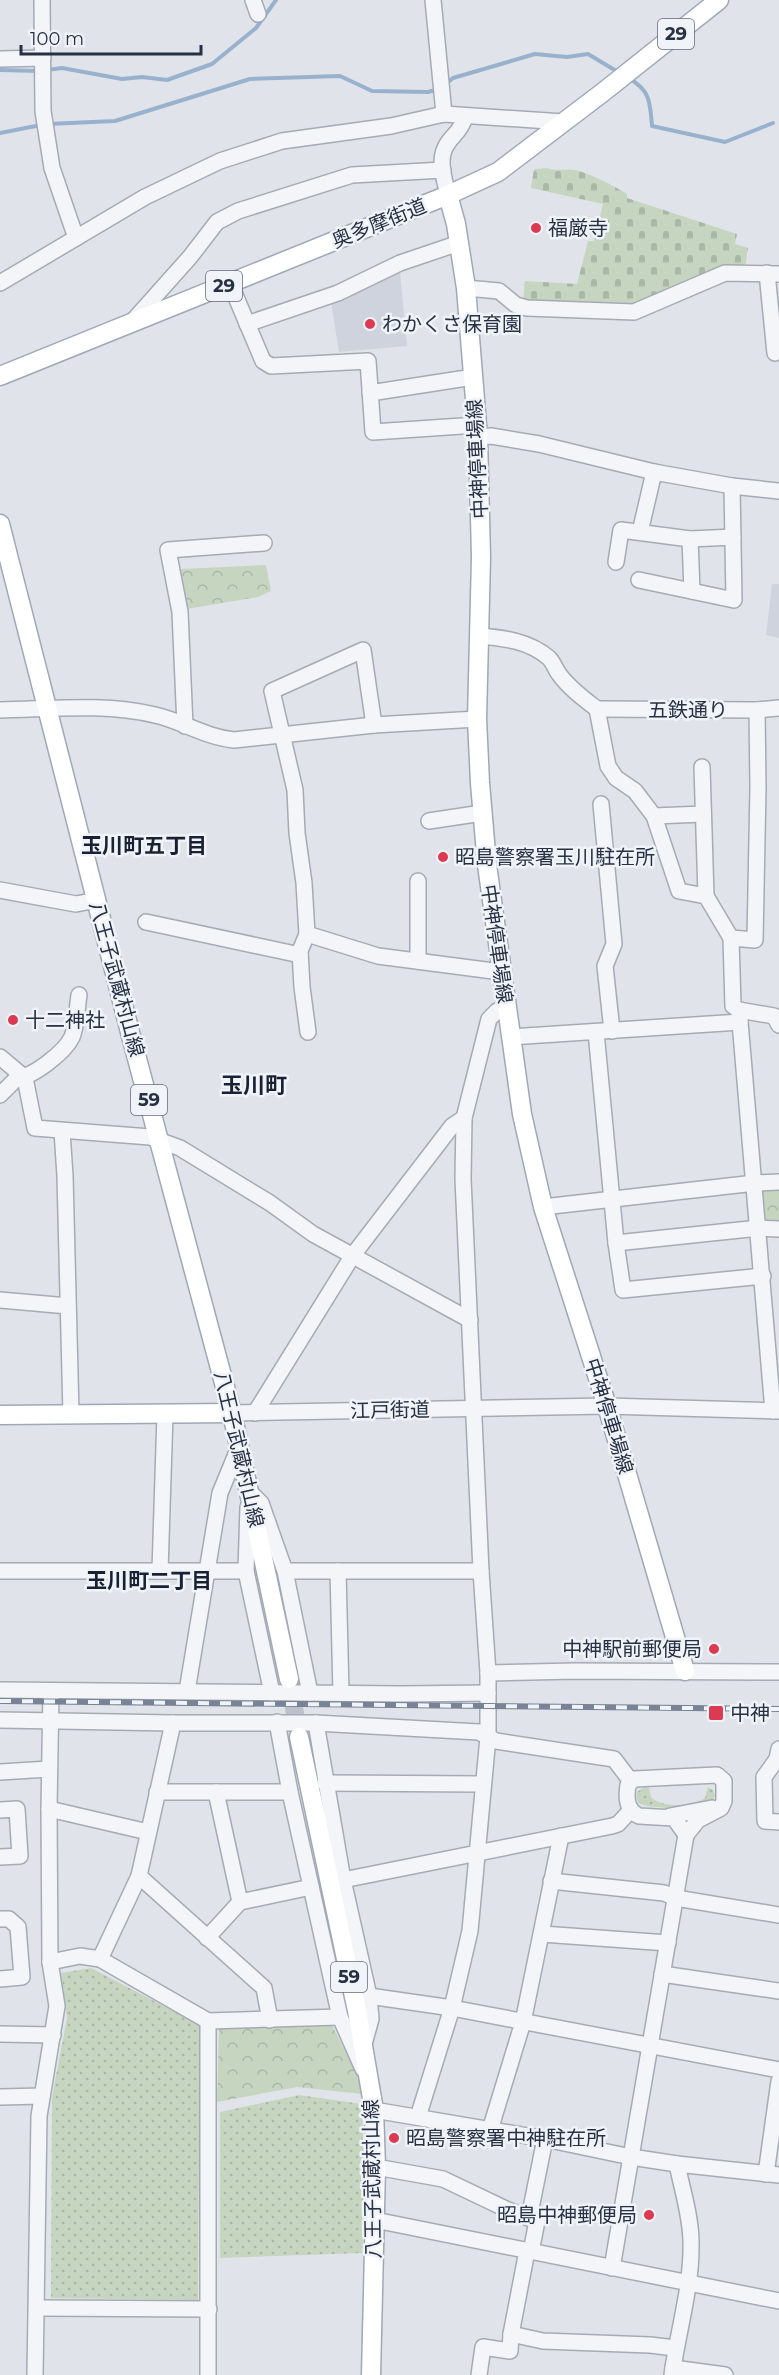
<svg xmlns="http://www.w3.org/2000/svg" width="779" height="2375" font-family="Montserrat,'Noto Sans JP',sans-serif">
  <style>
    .built { fill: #ced3dd }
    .grass { fill: url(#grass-dots) }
    .cemetery { fill: url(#cemetery-stones) }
    .park { fill: url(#park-crowns) }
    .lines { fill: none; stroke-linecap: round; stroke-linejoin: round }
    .stream { stroke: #98b2ce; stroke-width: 4 }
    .major-tunnel { stroke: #bbc0c9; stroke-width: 18; stroke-dasharray: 18 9; stroke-linecap: butt }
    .minor-casing { stroke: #a5abb5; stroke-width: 18 }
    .major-casing { stroke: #9ea8b7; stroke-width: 21 }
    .minor { stroke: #f3f5f8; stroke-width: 15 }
    .major { stroke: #fff; stroke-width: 18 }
    .rail-casing { stroke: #788395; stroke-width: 6 }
    .rail { stroke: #f0f3f8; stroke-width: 4; stroke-dasharray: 11; stroke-linecap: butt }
    .poi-dot { fill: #db3a52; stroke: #f0f3f8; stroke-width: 2 }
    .labels { text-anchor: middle; stroke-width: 5; stroke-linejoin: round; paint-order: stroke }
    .shield { fill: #f0f3f8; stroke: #636b79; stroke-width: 1.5 }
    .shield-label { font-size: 18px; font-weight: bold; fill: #273143 }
    .street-label { font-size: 20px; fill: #273143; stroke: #f0f3f8 }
    .poi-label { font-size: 20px; fill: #273143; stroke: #f0f3f8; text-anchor: start }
    .neighbourhood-label { font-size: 21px; font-weight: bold; fill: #192234; stroke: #f0f3f8 }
    .quarter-label { font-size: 22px; font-weight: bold; fill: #192234; stroke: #f0f3f8 }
  </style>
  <defs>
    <pattern id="grass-dots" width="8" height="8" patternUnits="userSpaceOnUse" patternTransform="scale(1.5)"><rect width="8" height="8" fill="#c6d5c0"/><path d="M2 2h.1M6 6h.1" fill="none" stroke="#aab7a6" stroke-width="1.8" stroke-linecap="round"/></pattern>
    <pattern id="cemetery-stones" width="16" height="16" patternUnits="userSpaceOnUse" patternTransform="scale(1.5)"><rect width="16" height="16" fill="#c6d5c0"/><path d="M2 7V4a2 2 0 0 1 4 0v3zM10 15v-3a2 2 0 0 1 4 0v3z" fill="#aab7a6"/></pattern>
    <pattern id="park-crowns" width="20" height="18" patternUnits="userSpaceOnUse" patternTransform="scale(1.5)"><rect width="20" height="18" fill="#c6d5c0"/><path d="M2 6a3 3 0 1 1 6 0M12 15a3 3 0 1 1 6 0" fill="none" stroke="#aab7a6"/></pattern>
  </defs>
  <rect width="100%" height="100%" fill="#e0e4ea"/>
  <g class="built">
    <path d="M400,271L407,346L339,352L331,302Z"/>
    <path d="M772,584H779V638L766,635Z"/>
  </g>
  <g class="grass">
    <path d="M644,1787L649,1788L651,1797C661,1808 693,1807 705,1798L708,1787L713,1790L715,1795L713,1802L677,1812C663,1802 633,1814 637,1792Z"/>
    <path d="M91,1968L200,2025L198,2300L51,2298L52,2097L67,2018L61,1973Z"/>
    <path d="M299,2095L362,2104L364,2178L363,2253L220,2258V2112Z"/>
  </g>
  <path class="cemetery" d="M547,168C558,172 565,168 575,170C594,175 610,184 627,194V198L737,234L735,244L748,248L745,269L631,308L523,302L525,281L577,284L588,241H594L603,204L531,188L534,169Z"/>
  <g class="park">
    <path d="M266,565L271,591L258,597L187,609L181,569Z"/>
    <path d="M779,1184V1225L763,1224L759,1185Z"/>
    <path d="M332,2025L362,2085V2094L297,2087L217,2102L219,2029Z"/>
  </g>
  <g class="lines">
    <g class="stream">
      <path d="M0,70L39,71"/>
      <path d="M47,70L62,68L122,79L142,77L167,80L212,64L256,28L276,0"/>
      <path d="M630,79C651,91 650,104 652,126L725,142L773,123"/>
      <path d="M445,85L453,78L535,54L567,57L588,54L618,72"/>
      <path d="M48,124L115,121L250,79L340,76L372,91L428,92L439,89"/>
      <path d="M0,133L41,125"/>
    </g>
    <path class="major-tunnel" d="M289,1679L299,1737"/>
    <defs>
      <g id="minor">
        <path d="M42,0L43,111L52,168L76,238"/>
        <path d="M253,0L258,14"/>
        <path d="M433,0L444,114"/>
        <path d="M0,59L43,58"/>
        <path d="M448,195C445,181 438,162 445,148C451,135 460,134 465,117"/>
        <path d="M767,273L775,353"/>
        <path d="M0,283L145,197L220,161L282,141L391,126L444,114L564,122"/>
        <path d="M230,283L263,361L271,366L368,361L373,432L477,425"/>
        <path d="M466,288L499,291L516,305L527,308L634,312L725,273L779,274"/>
        <path d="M132,322L190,257L217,222L238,211L352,175L443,170"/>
        <path d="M247,324L338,293L400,263L459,243"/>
        <path d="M370,393L473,377"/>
        <path d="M478,437L491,436L539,444L654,472L732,486L779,491"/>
        <path d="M640,532L654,472"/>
        <path d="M690,539L692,591"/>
        <path d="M616,562L621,530L690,539L733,537"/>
        <path d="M639,580L734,600L732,486"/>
        <path d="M479,636C505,638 529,641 549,658C554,663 555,669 559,674C569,688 584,699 597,709L608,766L616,778L635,791L654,816L679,891L706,896L731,938L733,1006L739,1010L774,1016L779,1025"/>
        <path d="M597,709L757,710L779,708"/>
        <path d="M0,710C53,709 104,703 155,715C182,721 205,737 234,740L374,725L477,719"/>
        <path d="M185,726L180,612L168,550L264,543"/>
        <path d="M702,767L706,896"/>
        <path d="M601,804L614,944L605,966L612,1031"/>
        <path d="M654,816L703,814"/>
        <path d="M429,821L482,813"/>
        <path d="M418,881V961"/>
        <path d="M0,890L76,904L97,900"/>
        <path d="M146,922L300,955"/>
        <path d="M307,934L378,956L501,972"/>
        <path d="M731,938L755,940L758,787L757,710"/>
        <path d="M739,1010L773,1411"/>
        <path d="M308,1032L302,987L300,951L307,934L304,883L297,833L295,790L272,691L363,650L374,725"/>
        <path d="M596,1032L616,1243L623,1290L763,1276"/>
        <path d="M510,1037L740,1022"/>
        <path d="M0,1057L25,1078L35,1128L150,1137L180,1148L270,1203L313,1234L470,1320"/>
        <path d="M0,1095L17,1078C33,1077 65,1052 72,1037C77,1025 77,1007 79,995"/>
        <path d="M62,1131L65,1176L71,1414"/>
        <path d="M543,1207L755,1183L779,1182"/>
        <path d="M616,1243L759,1228L779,1229"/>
        <path d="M0,1300L68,1306"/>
        <path d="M232,1413L607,1406L779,1411"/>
        <path d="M255,1413L353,1255L452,1126L464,1118"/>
        <path d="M249,1491L261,1503L285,1571L310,1693"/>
        <path d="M248,1507L246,1571L272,1693"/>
        <path d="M0,1571H246"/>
        <path d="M160,1571L165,1414"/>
        <path d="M285,1571H481"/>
        <path d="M338,1571L341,1693"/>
        <path d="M488,1673L575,1671L779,1672"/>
        <path d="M0,1690L401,1694L488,1693"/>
        <path d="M187,1691L220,1493L239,1447"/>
        <path d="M0,1720L173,1723H316L479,1732L496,1741L614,1759L630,1780"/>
        <path d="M277,1722L290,1792L340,2017L363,2069"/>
        <path d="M316,1723L343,1880L369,1996L371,2019L364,2044"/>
        <path d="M779,1749L777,1759L764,1777L765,1821L779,1822"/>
        <path d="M0,1772L49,1769"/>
        <path d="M717,1775L724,1781V1801L721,1808L698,1820L686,1835L674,1818L639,1816C626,1810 626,1797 628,1785L634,1779Z"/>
        <path d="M325,1783L482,1784"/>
        <path d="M157,1792H290"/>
        <path d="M216,1792L240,1902L311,1887"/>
        <path d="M49,1809L148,1832"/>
        <path d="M0,1810L17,1809L20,1856L0,1857"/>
        <path d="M670,1816L712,1808"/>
        <path d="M139,1876L264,1988L270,2020"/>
        <path d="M343,1880L612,1826L618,1824L631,1810"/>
        <path d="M551,1881L664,1893L676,1898L779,1915"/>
        <path d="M0,1919H9L18,1927L22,1977L0,1979"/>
        <path d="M542,1934L668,1943"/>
        <path d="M207,1938L240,1902"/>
        <path d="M100,1959L139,1876L173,1723"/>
        <path d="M50,1962L80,1956L100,1959L208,2021L340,2017"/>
        <path d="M662,1974L779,1991"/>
        <path d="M369,1996L452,2008L779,2070"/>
        <path d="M0,2034L53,2035"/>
        <path d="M0,2097L42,2096"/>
        <path d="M374,2110L545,2139L631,2157L677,2164L779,2175"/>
        <path d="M418,2117L452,2008L470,1931L488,1737V1673L481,1571L463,1179L464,1118L489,1019L497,1011L506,1007"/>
        <path d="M490,2130L523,2022L561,1836"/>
        <path d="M376,2167L443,2179L508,2210L537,2221L531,2252"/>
        <path d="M766,2174L779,2081"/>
        <path d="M529,2218L545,2139"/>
        <path d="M375,2220L779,2301"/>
        <path d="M612,2268L686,1835"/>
        <path d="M37,2308L209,2309"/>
        <path d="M511,2334L543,2341L650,2345L675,2348"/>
        <path d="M673,2368L725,2375"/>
        <path d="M35,2375L39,2116L57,2006L50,1962L49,1809L51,1691"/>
        <path d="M208,2375V2021"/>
        <path d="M479,2375L483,2347L510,2351L511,2334L527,2251"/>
        <path d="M672,2375C678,2330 692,2287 691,2242C691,2217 682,2189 677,2164"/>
      </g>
      <g id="major">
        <path d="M448,195L456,224L466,288L478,437L481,557L477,719L480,783L487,865L522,1114L543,1207L607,1406L685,1671"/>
        <path d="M0,376L448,195L498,172L602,93L719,0"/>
        <path d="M0,524L132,1040L232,1413L289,1679"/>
        <path d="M0,1415L232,1413"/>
        <path d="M299,1737L357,2011L374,2110L376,2167L371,2375"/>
      </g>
    </defs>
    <use href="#minor" class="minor-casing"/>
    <use href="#major" class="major-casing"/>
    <use href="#minor" class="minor"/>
    <use href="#major" class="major"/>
    <defs>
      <path id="rail" d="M0,1701L779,1709"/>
    </defs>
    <use href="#rail" class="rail-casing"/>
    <use href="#rail" class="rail"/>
  </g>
  <g class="poi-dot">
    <circle cx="536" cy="228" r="6"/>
    <circle cx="370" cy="324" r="6"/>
    <circle cx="443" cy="857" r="6"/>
    <circle cx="13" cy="1020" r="6"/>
    <circle cx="714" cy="1649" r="6"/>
    <rect x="708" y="1705" width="16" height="16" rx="3"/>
    <circle cx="394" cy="2138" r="6"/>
    <circle cx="649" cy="2215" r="6"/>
  </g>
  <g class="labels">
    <g class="shield">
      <rect x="658" y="19" width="36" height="30" rx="4.5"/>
      <rect x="206" y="271" width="36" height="30" rx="4.5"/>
      <rect x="131" y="1085" width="36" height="30" rx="4.5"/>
      <rect x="331" y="1962" width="36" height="30" rx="4.5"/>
    </g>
    <g class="shield-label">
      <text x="676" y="40">29</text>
      <text x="224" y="292">29</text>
      <text x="149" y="1106">59</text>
      <text x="349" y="1983">59</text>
    </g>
    <g class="street-label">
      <text transform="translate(379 223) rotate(-22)" y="7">奥多摩街道</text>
      <text transform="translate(477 459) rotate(-93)" y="7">中神停車場線</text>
      <text x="688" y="717">五鉄通り</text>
      <text transform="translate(497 944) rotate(82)" y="7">中神停車場線</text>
      <text transform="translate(117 979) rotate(75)" y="7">八王子武蔵村山線</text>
      <text transform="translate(390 1410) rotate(-1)" y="7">江戸街道</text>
      <text transform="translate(609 1416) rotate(73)" y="7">中神停車場線</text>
      <text transform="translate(239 1449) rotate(77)" y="7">八王子武蔵村山線</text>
      <text transform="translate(372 2179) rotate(-91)" y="7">八王子武蔵村山線</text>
    </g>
    <g class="poi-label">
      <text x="548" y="235">福厳寺</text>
      <text x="382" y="331">わかくさ保育園</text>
      <text x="455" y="864">昭島警察署玉川駐在所</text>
      <text x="25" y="1027">十二神社</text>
      <text x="702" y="1656" text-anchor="end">中神駅前郵便局</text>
      <text x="730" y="1720">中神</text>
      <text x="406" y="2145">昭島警察署中神駐在所</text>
      <text x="637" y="2222" text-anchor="end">昭島中神郵便局</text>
    </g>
    <g class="neighbourhood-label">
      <text x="144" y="853">玉川町五丁目</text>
      <text x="149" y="1588">玉川町二丁目</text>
    </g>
    <g class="quarter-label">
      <text x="254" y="1093">玉川町</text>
    </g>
  </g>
  <path d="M21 45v9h180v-9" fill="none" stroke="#273143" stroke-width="3"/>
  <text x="30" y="45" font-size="18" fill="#273143" stroke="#f0f3f8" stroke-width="4.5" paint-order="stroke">100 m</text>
</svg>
